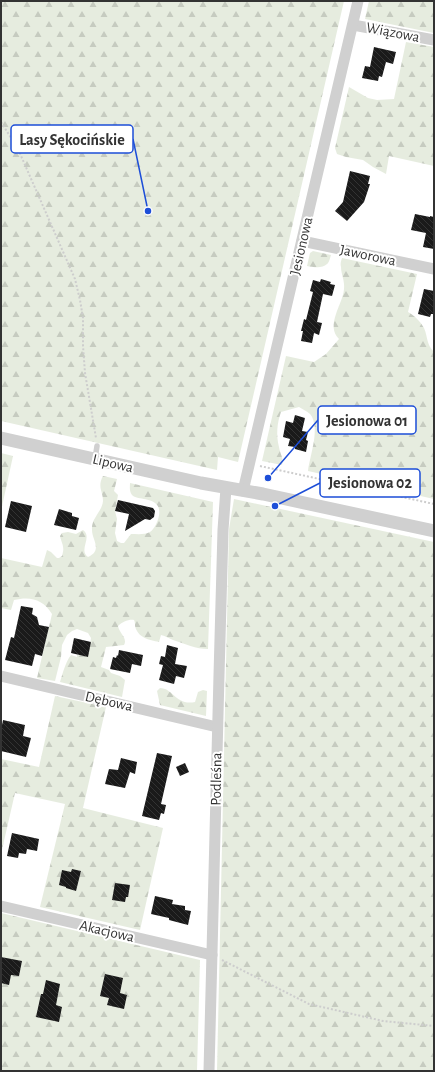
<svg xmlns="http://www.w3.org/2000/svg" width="435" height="1072" font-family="'Alegreya Sans',sans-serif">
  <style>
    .forest { fill: url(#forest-firs) }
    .building { fill: url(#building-back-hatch) }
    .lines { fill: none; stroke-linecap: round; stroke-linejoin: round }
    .path { stroke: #cdcdcd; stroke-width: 2; stroke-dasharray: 2 2; stroke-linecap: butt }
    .service { stroke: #d0d0d0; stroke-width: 5.5 }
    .minor { stroke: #d0d0d0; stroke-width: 11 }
    .tertiary { stroke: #d0d0d0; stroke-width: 13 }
    .labels { text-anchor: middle; stroke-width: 4; stroke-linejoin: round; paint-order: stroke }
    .street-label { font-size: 15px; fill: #333; stroke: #fff }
    .leader { fill: none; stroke: #1d4ed8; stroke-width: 1.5 }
    .callout-dot { fill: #1d4ed8; stroke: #fff; stroke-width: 1.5 }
    .callout { fill: #fff; stroke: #1d4ed8; stroke-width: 1.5 }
    .callout-label { font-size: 16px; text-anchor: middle; font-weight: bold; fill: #333 }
  </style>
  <defs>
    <pattern id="forest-firs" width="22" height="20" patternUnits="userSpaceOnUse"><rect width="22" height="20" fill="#e6ecdf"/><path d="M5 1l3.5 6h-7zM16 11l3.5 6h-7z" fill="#c6cbc0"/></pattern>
    <pattern id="building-back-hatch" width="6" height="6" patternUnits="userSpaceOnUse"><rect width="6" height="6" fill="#1a1a1a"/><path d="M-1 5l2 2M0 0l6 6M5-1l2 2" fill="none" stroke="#333"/></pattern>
  </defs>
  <rect width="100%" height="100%" fill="#fff"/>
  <g class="forest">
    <path d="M1,1H344L238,462L218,457L217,470L1,421Z"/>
    <path d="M369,1H434V33L365,19Z"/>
    <path d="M406,42L434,47V166L389,156L386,174L373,167L363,160L346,157L337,154L335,148L349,87L368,98L377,100L394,99Z"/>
    <path d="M313,251L331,255C330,258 329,263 327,264C322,269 313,267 307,266L310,253Z"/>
    <path d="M342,258L417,274L408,312C415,316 420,321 424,328C428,337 426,344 434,352V499L308,471C310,455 321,427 310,414C307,411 302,409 299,407L281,412C277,423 276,435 279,447C280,454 284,458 282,465L262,461L286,356L314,362L326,354L339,339C325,325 343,304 344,289C345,281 341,274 341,267C340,264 341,261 342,258Z"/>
    <path d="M1,453L13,456L1,511Z"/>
    <path d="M103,476L117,479L114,491L118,495L115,511L117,519L115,533L117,541L121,543H124L131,534C137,534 145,535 150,532C156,528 163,512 157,505C151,497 136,500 132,495C129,491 130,487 130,483L213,502L208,649C196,649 185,644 173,640C168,638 166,636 161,635L159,642C149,640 138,638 135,626C135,624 135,622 134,620C129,619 122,622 118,626C119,633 128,638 124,645L106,647L101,667L109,670L111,673L120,676L125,680L122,697L60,682C63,673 65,663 71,655L77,657V655L88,656L91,638L88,633L77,629L72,631L67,635L62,645L61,657L55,681L37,678L52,614C43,599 30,596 14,600L11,610L1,608V558L42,567L47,550L51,552L57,558H59L62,556C65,546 62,545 60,536L62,533L68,532L76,534L83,530C93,537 78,550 88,557C103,550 92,540 92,530C91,518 102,512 103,501C103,491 97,487 103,476Z"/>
    <path d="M234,499L434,542V1071H217L229,529Z"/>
    <path d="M160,688C173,688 176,706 195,702L198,692L203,690L207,691L206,716L160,705L157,691Z"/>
    <path d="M55,696L106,707L83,808L163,828L140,930L40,907L65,804L15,793L1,854V759L39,767Z"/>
    <path d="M1,913L200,960L197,1071H1Z"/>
  </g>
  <g class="building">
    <path d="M374,47L396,52L393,64L386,62L382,77L379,76L378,81L362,78L365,66L370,67Z"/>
    <path d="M350,171L370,176L368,184H370L364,202L347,221L335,211L343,202Z"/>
    <path d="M415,214L430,217V216L434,217V249L423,247L426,233L411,230Z"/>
    <path d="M321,279L331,282L330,284L335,285L332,296L323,294L317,322L322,323L319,335L314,333L312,343L301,341L303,331H301L304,319L306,320L313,292L310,291L313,280L320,282Z"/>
    <path d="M424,289L434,291V314H431L430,317L418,314Z"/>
    <path d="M295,415L305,418L302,431L308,432L306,440L308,441L306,452L295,449V447L288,446L290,439L283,437L286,421L293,423Z"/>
    <path d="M118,500L153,508L155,511L154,517L150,520L145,519L125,531L129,514L115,511Z"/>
    <path d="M11,501L32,506L26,532L5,527Z"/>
    <path d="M59,509L72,513V516L79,518L76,530L54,525Z"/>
    <path d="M21,606L33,608L32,614L37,617L39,625L49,627L42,656L35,654L32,666L5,660L11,637L14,638Z"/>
    <path d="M74,638L91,642L88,657L71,653Z"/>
    <path d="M167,645L178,648L175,664L187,666L184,678L176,676L174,684L159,680L163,665L159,664L161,656L165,657Z"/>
    <path d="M119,650L143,655L141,666L132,664L130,673L110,669L113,657L116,658L117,655L118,656Z"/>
    <path d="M3,720L25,725L23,736L31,738L26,757L1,751V730Z"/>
    <path d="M157,753L172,756L161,804L166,805L164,814L161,813L159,820L142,816Z"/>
    <path d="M121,758L137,762L135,774L130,772L125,788L105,784L109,769L118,770Z"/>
    <path d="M185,763L189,772L180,776L176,767Z"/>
    <path d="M12,833L39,839L37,851L27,849L26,854L19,853L18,858L7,856Z"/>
    <path d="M72,869L81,871L76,891L66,888V887L59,885L62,870L71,872Z"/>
    <path d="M115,883L130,885L128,897H126L125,902L112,900Z"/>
    <path d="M155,896L173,900L172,904L185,906V910L191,911L188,925L169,920V918L151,914Z"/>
    <path d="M1,957L22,961L19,976L11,975L9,985L1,983Z"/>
    <path d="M105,974L123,978L120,993L127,995L124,1009L107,1005L109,998L100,996Z"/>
    <path d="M46,980L60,984L56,1005L62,1007L59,1022L36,1017L41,994H43Z"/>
  </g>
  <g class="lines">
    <g class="path">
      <path d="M1,122L18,149L75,279L80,300L83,318V346L85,373L96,438"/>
      <path d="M260,466L434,504"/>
      <path d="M222,960L309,1004L383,1021L434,1026"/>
    </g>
    <path class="service" d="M95,459L97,446"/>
    <g class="minor">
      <path d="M353,25L434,40"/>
      <path d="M302,241L434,269"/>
      <path d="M243,491L358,1"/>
      <path d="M1,676L217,727"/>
      <path d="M1,906L212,955"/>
      <path d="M209,1071L219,675L223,530L226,488"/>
    </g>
    <path class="tertiary" d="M1,438L201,483L263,494L434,531"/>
  </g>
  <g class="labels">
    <g class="street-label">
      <text transform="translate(393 32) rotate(11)" y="5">Wiązowa</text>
      <text transform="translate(301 246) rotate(-77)" y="5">Jesionowa</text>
      <text transform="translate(368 255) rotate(12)" y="5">Jaworowa</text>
      <text transform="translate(113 463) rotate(13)" y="5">Lipowa</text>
      <text transform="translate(109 701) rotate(13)" y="5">Dębowa</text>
      <text transform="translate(216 779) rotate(-89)" y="5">Podleśna</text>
      <text transform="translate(107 931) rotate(13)" y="5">Akacjowa</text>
    </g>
  </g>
  <path class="leader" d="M148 211L133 139M268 478L318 420M275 506L320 483"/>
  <g class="callout-dot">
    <circle cx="148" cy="211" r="4"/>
    <circle cx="268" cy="478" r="4"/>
    <circle cx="275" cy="506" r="4"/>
  </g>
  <g class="callout">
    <rect x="11" y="125" width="122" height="28" rx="4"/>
    <rect x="318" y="406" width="98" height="28" rx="4"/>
    <rect x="320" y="469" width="100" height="28" rx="4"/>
  </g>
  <g class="callout-label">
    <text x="72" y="145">Lasy Sękocińskie</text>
    <text x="367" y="426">Jesionowa 01</text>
    <text x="370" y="488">Jesionowa 02</text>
  </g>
  <rect width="435" height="1072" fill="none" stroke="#333333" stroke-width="4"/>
</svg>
